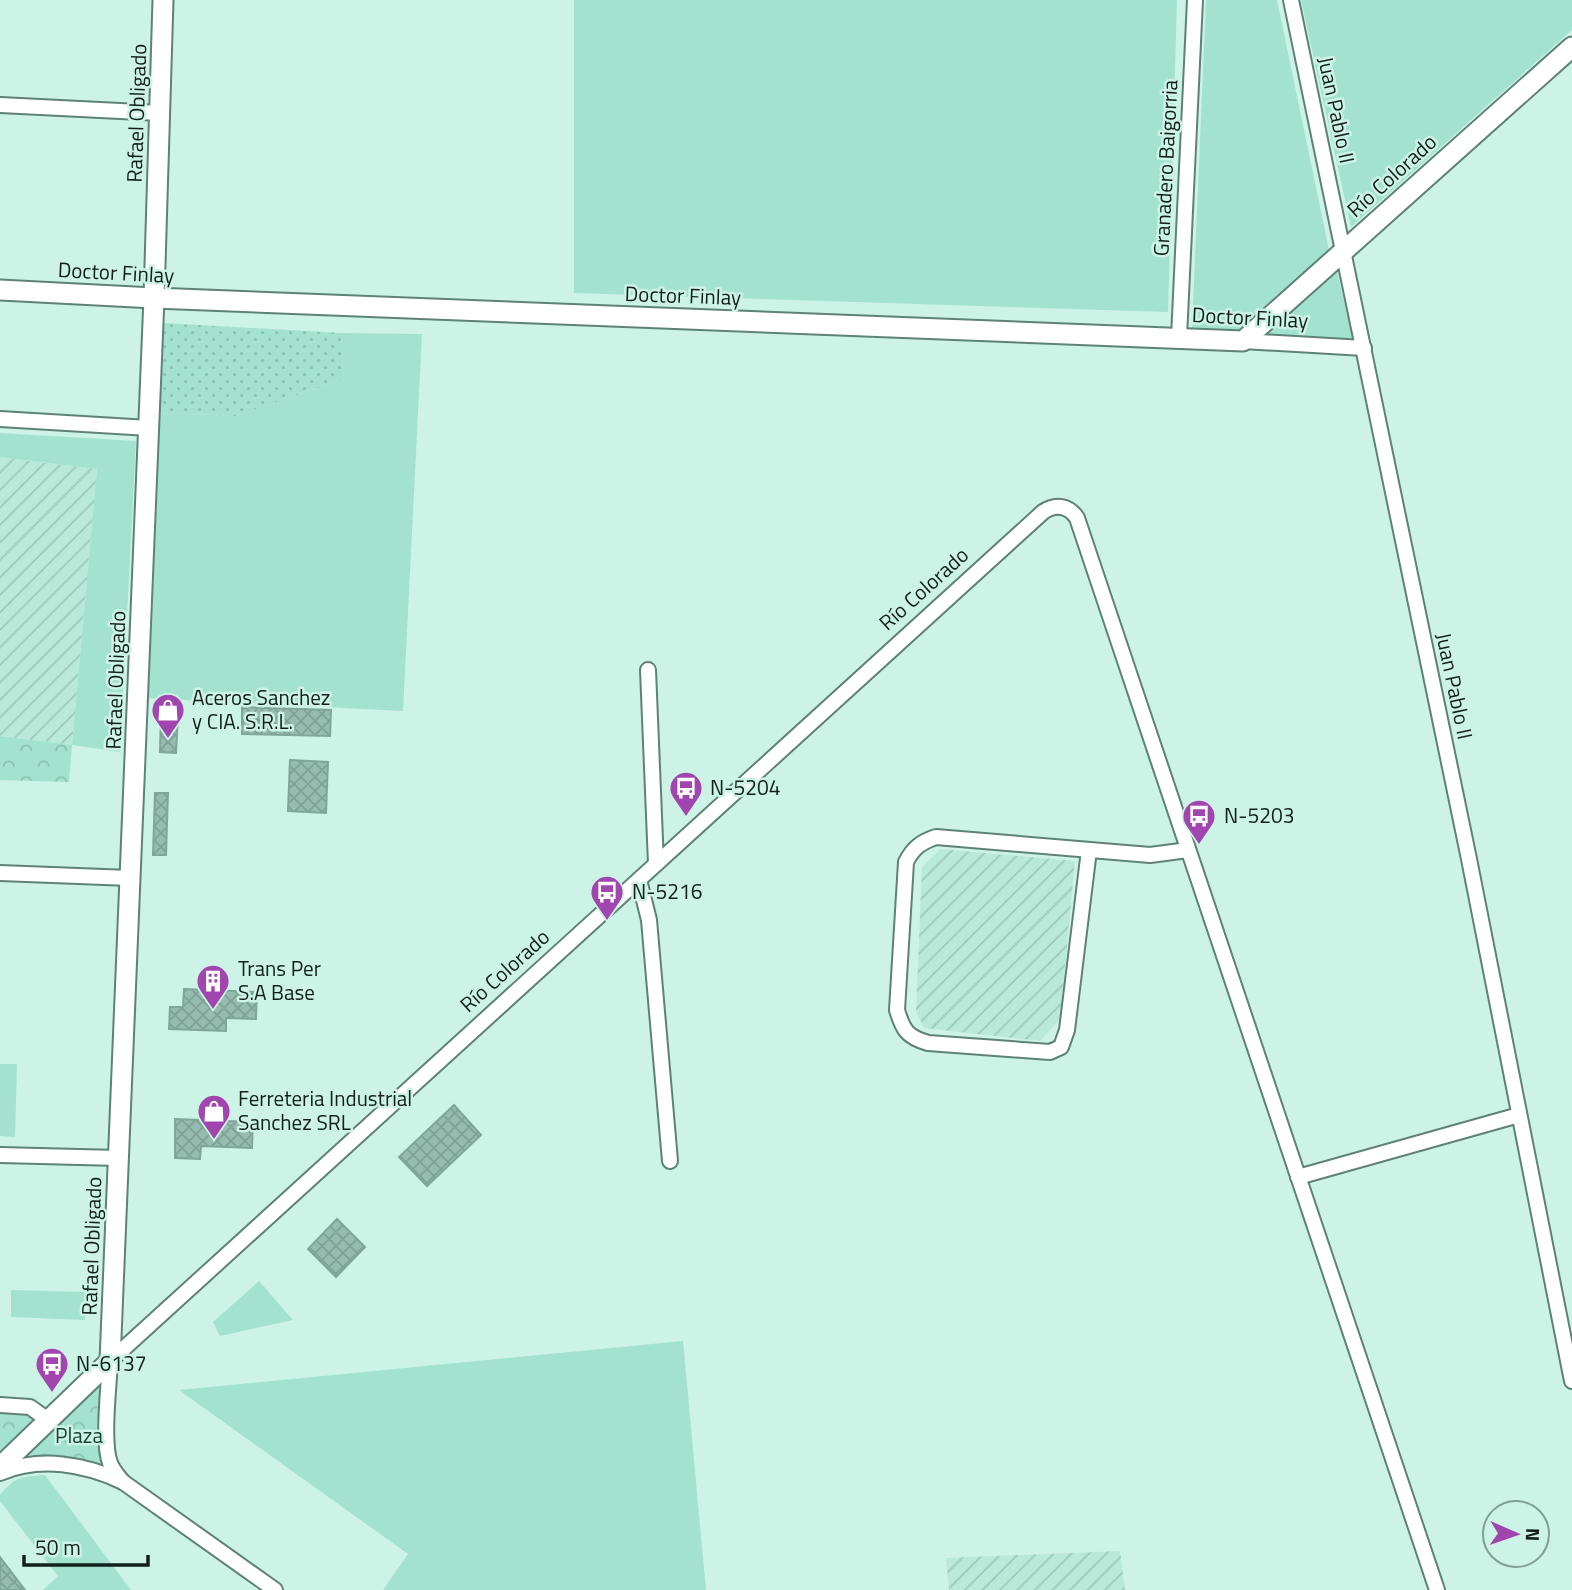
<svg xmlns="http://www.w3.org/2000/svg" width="1572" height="1590" font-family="'Titillium Web',sans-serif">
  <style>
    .industrial { fill: url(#industrial-furrows) }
    .grass { fill: #a3e2ce }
    .forest { fill: url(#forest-crowns) }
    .garden { fill: url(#garden-dots) }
    .building { fill: url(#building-cross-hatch); stroke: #80a599; stroke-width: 2 }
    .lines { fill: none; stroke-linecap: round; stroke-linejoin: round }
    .street-casing { stroke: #5e8276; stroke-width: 18 }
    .secondary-casing { stroke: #5e8276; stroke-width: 23 }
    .street { stroke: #fff; stroke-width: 14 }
    .secondary { stroke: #fff; stroke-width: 19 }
    .labels { text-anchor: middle; stroke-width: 5; stroke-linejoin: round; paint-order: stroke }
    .street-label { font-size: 21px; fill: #11201b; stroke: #ccf3e6 }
    .poi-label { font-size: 21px; fill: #11201b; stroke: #ccf3e6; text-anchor: start }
    .park-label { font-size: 21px; fill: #194237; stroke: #ccf3e6 }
  </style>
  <defs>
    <pattern id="industrial-furrows" width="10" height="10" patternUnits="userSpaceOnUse" patternTransform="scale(1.75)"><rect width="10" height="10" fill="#b8e9d9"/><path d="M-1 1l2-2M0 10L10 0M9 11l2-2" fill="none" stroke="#9dc8ba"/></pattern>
    <pattern id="forest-crowns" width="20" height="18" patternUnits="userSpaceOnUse" patternTransform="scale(1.75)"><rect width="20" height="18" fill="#a3e2ce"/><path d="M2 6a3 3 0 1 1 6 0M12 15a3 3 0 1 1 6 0" fill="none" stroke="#8bc2b0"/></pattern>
    <pattern id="garden-dots" width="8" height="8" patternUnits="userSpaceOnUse" patternTransform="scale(1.75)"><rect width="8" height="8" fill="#a3e2ce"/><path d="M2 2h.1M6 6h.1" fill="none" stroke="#8bc2b0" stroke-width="1.8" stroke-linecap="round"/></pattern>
    <pattern id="building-cross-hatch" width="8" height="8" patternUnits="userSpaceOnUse" patternTransform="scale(1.75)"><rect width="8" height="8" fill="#96bcaf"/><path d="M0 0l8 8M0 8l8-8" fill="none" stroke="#80a196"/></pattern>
  </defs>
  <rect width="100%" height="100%" fill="#ccf3e6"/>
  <g class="industrial">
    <path d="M0,457L97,469L72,745L0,736Z"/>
    <path d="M940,849L1075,861L1060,1019L1040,1041L924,1028L916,1011L922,867Z"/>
    <path d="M1120,1551L1125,1590H949L946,1558Z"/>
  </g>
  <g class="grass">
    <path d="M574,0H1177L1168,312L574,293Z"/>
    <path d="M1206,0H1277L1329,250L1238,330L1192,328Z"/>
    <path d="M1301,0H1572V30L1351,227Z"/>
    <path d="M1337,272L1353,339L1265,334Z"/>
    <path d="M341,333L422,334L403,711L146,698L159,413L236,416L344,379Z"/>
    <path d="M0,433L136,441L120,752L72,745L97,469L0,457Z"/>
    <path d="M0,1064H17L15,1137L0,1136Z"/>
    <path d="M259,1281L293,1320L220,1336L213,1322Z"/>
    <path d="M11,1290L85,1292V1320L11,1317Z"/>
    <path d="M683,1341L706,1590H383L408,1554L179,1390Z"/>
    <path d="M45,1475L131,1590H43L58,1576L0,1501V1495C16,1476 21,1477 45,1475Z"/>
  </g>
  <g class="forest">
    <path d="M0,736L72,745L69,782L0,780Z"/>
    <path d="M104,1379L108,1471C70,1455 56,1456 16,1461Z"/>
    <path d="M0,1410L29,1412L39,1420L0,1456Z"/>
  </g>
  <path class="garden" d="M163,323L341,333L344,379L236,416L159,413Z"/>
  <g class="building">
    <path d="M242,707L331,710L330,736L242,734Z"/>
    <path d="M161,714L178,715L176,753L160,752Z"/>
    <path d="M290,760L328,762L326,813L288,811Z"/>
    <path d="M155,793H168L166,855H153Z"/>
    <path d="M184,989L257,992L256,1019L226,1018V1031L169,1029L170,1007H183Z"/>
    <path d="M454,1105L481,1135L427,1186L399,1157Z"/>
    <path d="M175,1119L253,1122L252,1148L201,1146L200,1159L175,1158Z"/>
    <path d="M337,1219L365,1247L336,1277L308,1249Z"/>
    <path d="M0,1557L25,1590H0Z"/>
  </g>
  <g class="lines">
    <defs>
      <g id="street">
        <path d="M1291,0L1469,859L1572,1381"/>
        <path d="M0,105L160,113"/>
        <path d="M1179,337L1195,0"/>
        <path d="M1243,341L1364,348"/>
        <path d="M0,419L149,428"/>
        <path d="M648,670L656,864"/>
        <path d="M1089,850L1067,1030L1061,1047L1050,1052L928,1043C907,1037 903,1030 897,1010L906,862C913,848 921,842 936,837L1150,855L1188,850"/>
        <path d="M0,873L130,878"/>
        <path d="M639,880L649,920L670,1161"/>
        <path d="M0,1155L119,1158"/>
        <path d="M1298,1177L1519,1115"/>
        <path d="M0,1405L30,1407L48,1420"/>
        <path d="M0,1473C40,1456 85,1464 123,1482L275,1590"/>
        <path d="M123,1482C118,1476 113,1471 110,1463C102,1442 109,1386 110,1361L1043,512C1056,503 1069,506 1077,518L1437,1590"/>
      </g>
      <g id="secondary">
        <path d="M0,290L154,298L1243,341L1572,47"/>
        <path d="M0,1467L110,1361L154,298L163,0"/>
      </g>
    </defs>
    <use href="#street" class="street-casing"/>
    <use href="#secondary" class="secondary-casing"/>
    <use href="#street" class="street"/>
    <use href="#secondary" class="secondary"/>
  </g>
  <defs>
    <symbol id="shop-pin" viewBox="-11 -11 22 30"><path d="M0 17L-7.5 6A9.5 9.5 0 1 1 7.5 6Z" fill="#a246af" stroke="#ccf3e6"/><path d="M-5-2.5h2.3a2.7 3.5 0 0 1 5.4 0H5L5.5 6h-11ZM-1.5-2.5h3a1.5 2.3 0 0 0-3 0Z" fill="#fff"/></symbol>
    <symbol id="bus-pin" viewBox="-11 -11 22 30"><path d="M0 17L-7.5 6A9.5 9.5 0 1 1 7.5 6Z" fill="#a246af" stroke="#ccf3e6"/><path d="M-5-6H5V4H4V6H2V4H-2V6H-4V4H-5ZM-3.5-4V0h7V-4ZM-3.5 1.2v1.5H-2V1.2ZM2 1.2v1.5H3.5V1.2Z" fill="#fff"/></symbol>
    <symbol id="building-pin" viewBox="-11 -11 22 30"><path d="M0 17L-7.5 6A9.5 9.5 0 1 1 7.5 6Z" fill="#a246af" stroke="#ccf3e6"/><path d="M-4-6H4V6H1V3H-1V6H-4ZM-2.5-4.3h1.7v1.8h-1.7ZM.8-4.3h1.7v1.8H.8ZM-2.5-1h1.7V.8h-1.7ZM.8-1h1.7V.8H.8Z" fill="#fff"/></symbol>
  </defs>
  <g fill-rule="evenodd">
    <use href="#shop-pin" x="149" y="691" width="38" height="52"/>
    <use href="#bus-pin" x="667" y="769" width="38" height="52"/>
    <use href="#bus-pin" x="1180" y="797" width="38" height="52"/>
    <use href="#bus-pin" x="588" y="873" width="38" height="52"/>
    <use href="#building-pin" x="194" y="962" width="38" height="52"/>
    <use href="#shop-pin" x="195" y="1092" width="38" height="52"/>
    <use href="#bus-pin" x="33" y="1345" width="38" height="52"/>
  </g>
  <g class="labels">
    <g class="street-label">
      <text transform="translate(1336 110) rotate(78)" y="7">Juan Pablo II</text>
      <text transform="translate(137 113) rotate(-88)" y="7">Rafael Obligado</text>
      <text transform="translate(1166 168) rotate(-87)" y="7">Granadero Baigorria</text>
      <text transform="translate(1392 176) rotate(-42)" y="7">Río Colorado</text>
      <text transform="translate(116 273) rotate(3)" y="7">Doctor Finlay</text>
      <text transform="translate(683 296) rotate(2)" y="7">Doctor Finlay</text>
      <text transform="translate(1250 318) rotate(3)" y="7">Doctor Finlay</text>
      <text transform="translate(924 589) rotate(-42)" y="7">Río Colorado</text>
      <text transform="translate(116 680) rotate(-88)" y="7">Rafael Obligado</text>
      <text transform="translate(1454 686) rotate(78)" y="7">Juan Pablo II</text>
      <text transform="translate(505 971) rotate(-42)" y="7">Río Colorado</text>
      <text transform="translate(92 1246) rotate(-88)" y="7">Rafael Obligado</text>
    </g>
    <g class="poi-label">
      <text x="192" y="705">Aceros Sanchez<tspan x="192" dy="24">y CIA. S.R.L.</tspan></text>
      <text x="710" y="795">N-5204</text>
      <text x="1224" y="823">N-5203</text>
      <text x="632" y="899">N-5216</text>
      <text x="238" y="976">Trans Per<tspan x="238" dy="24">S.A Base</tspan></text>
      <text x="238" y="1106">Ferreteria Industrial<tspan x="238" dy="24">Sanchez SRL</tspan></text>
      <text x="76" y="1371">N-6137</text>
    </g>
    <g class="park-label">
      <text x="79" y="1443">Plaza</text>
    </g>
  </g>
  <g transform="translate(1516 1534) rotate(92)"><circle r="33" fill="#ccf3e6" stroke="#819f95" stroke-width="2"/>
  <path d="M0-5L12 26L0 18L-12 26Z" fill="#a246af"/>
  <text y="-10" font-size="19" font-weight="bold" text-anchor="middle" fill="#11201b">N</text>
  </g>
  <path d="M24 1555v10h124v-10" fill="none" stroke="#11201b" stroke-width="3.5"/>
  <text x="35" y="1555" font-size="21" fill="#11201b" stroke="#ccf3e6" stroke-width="5" paint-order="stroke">50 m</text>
</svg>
